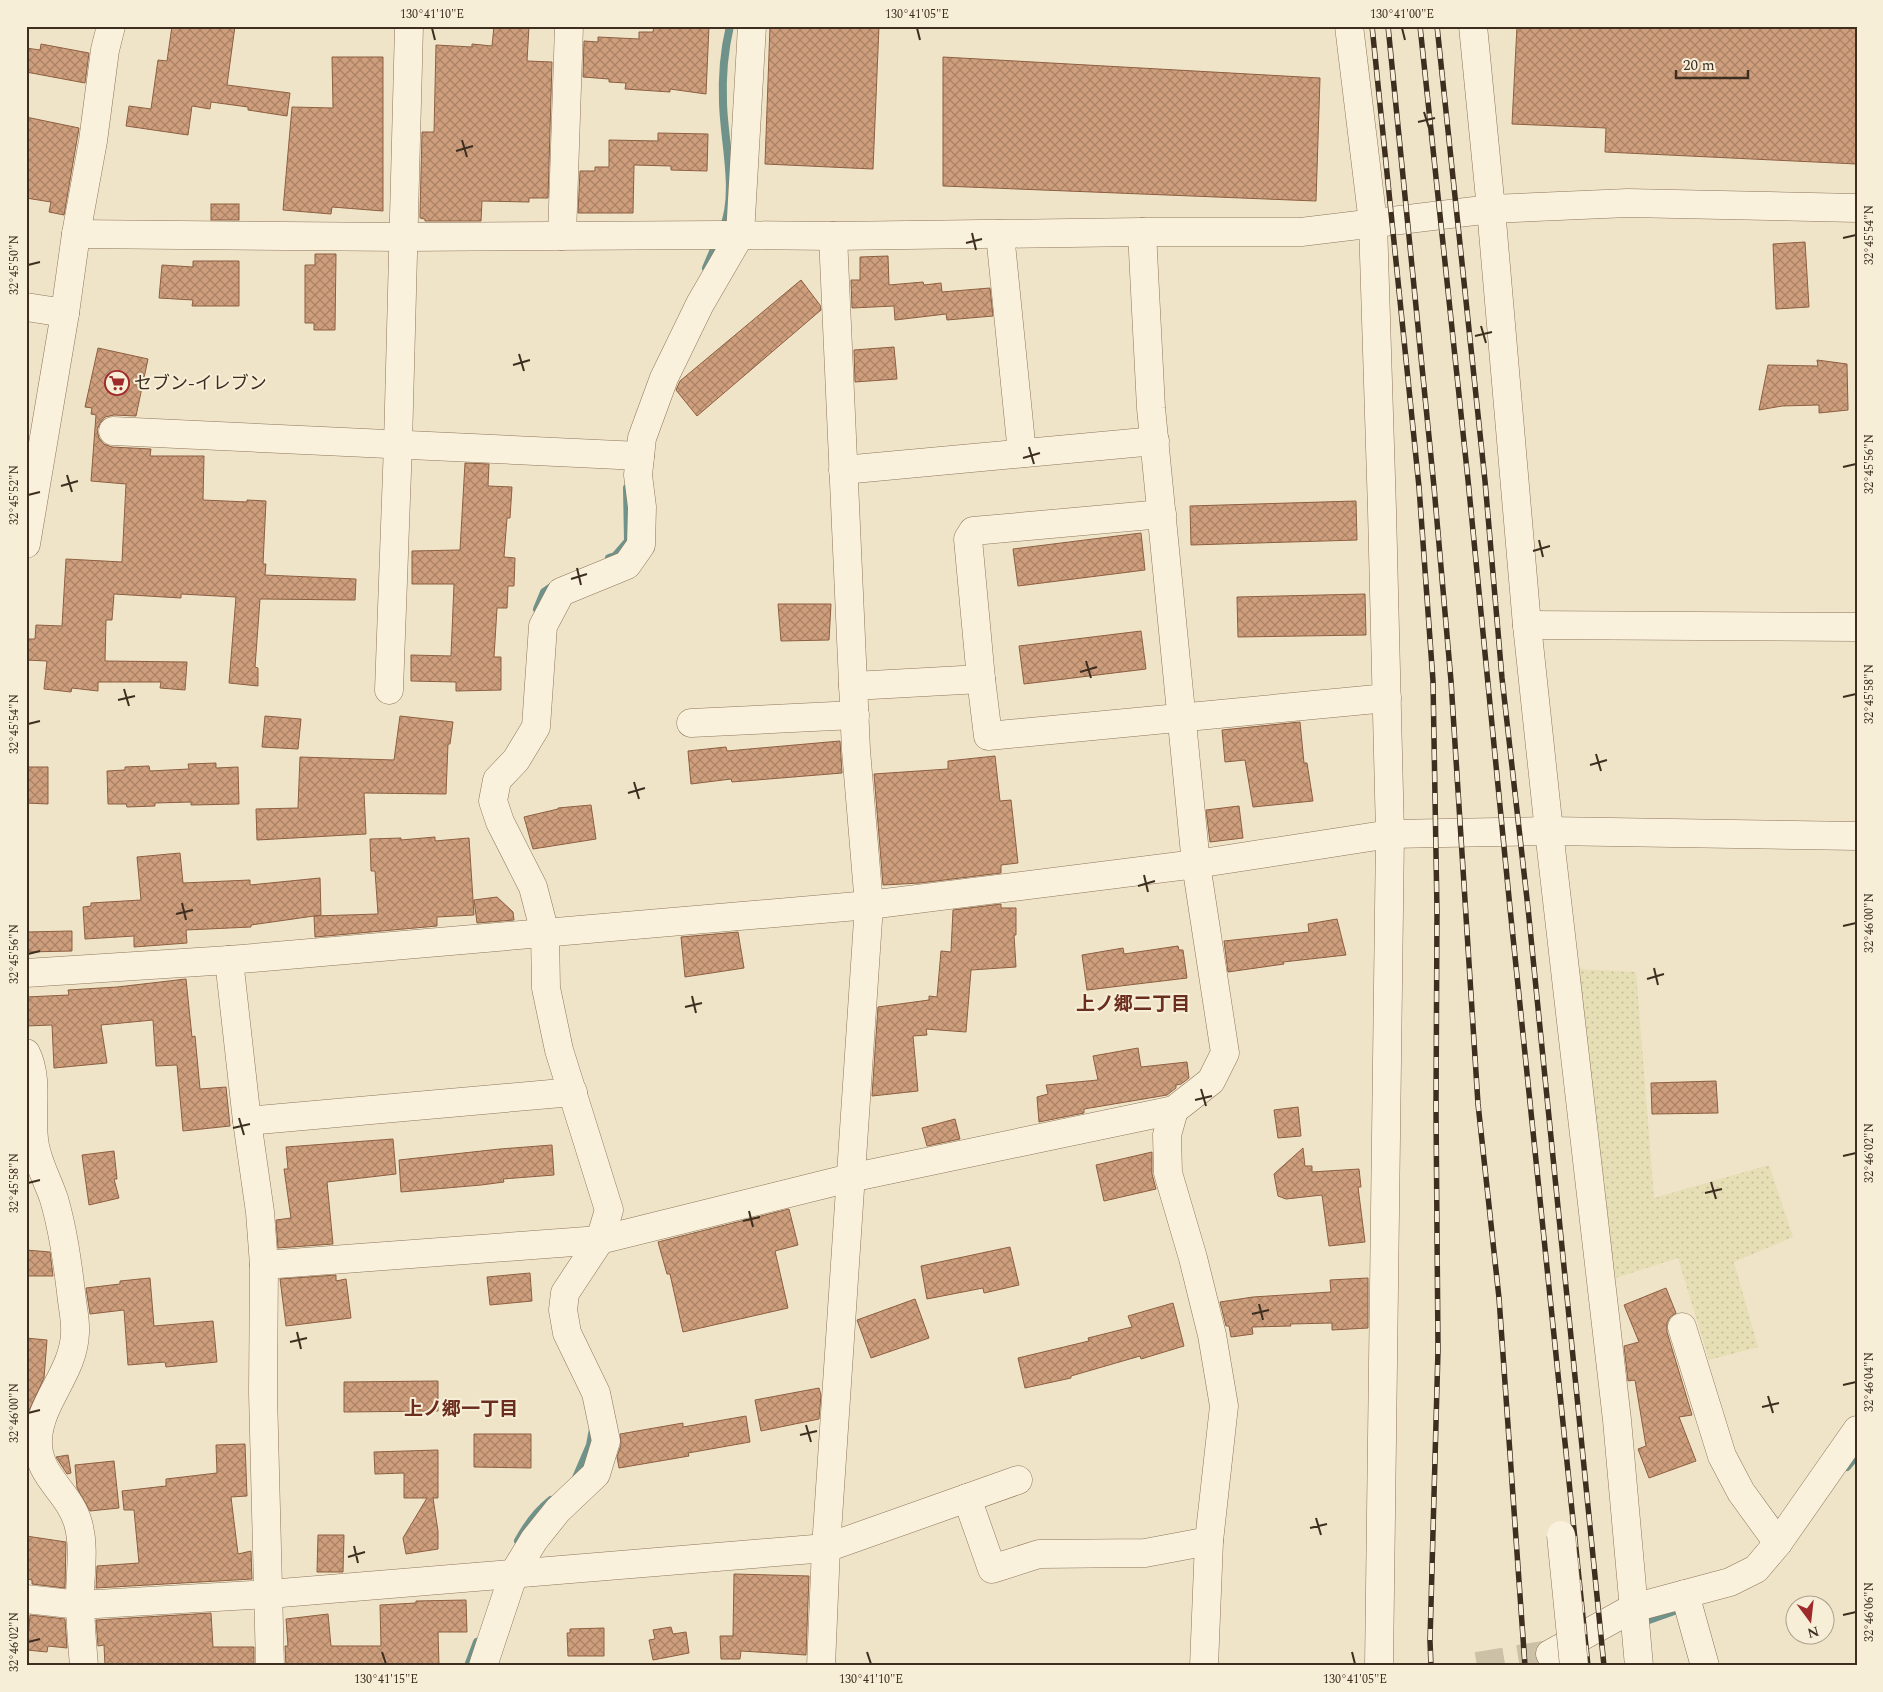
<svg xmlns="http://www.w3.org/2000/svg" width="1883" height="1692" font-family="Spectral,'Noto Sans JP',serif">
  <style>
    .farmland { fill: url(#farmland-dots) }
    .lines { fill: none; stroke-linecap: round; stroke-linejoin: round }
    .stream { stroke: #6f938a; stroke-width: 8 }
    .building { fill: url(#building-cross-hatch); stroke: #8d5f41 }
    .minor-tunnel { stroke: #ccc0a6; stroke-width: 28; stroke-dasharray: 28 14; stroke-linecap: butt }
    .minor-casing { stroke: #8d765c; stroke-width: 29 }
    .minor { stroke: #faf1dc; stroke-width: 28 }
    .rail-casing { stroke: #3d2e20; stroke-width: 5.5 }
    .rail { stroke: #f7eed8; stroke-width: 4; stroke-dasharray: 11; stroke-linecap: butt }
    .minor-bridge-casing { stroke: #8d765c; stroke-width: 29; stroke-linecap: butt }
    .minor-bridge { stroke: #faf1dc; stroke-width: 28 }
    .ticks { fill: none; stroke: #3d2e20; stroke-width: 2 }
    .labels { text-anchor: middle; stroke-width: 4; stroke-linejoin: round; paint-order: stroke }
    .poi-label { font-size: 18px; fill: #3d2e20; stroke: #f7eed8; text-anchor: start }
    .neighbourhood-label { font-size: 19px; font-weight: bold; fill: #6b2e1e; stroke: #f7eed8 }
    .neatline { fill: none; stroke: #3d2e20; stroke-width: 2 }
    .ticks-label { font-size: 12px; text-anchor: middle; fill: #3d2e20 }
  </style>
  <defs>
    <pattern id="farmland-dots" width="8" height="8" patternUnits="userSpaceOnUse" patternTransform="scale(1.25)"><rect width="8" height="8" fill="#e6deb5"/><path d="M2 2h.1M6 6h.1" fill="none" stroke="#c6bf9b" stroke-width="1.8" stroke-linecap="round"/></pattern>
    <pattern id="building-cross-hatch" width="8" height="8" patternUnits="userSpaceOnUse" patternTransform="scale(1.25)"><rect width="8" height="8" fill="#cf9f7d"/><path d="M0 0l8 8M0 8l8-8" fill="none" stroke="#a98266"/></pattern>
  </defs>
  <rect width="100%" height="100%" fill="#f0e4c8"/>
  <path class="farmland" d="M1576,969L1636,972L1654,1198L1769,1165L1793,1237L1734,1262L1758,1347L1709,1360L1678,1258L1606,1281Z"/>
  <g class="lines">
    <g class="stream">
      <path d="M723,229C738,193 724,142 723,103C722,78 724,51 730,26"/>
      <path d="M706,268L718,240"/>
      <path d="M609,558L615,556L628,541L627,488"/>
      <path d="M537,609L544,592L554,585"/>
      <path d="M1847,1467L1857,1455"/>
      <path d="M575,1480L590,1445L593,1429"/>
      <path d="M518,1541C526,1526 537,1511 551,1500"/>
      <path d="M1649,1620L1677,1610"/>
      <path d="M468,1666L477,1642"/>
    </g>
  </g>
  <g class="building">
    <path d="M172,26H235L227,85L290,93L287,116L248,110V107L211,102L210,109L192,106L188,135L126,126L129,106L151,109L158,60L167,61Z"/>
    <path d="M494,26H529L527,61L552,62L548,198H529V202L482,201L481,221H425V219L420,218V215L422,132H434L436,45L472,47V44L492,46Z"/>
    <path d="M654,26H709L706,94L670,89V92L625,89L626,83L609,82V79L583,77L584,41L598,42V37L639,39V32H653Z"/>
    <path d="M770,26H879L873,169L765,164Z"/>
    <path d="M1517,26H1857V164L1605,152L1606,128L1512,124Z"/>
    <path d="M41,44L89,53L85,83L26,72V48L40,50Z"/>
    <path d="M332,57H383V211L332,207L331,214L283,210L292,107L333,108Z"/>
    <path d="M943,57L1320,78L1316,201L943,186Z"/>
    <path d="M26,117L79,128L64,215L49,212L51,202L26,198Z"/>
    <path d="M658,133L708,134L707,171L671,170V166L634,165L633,213H578L580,171H595V167H609V140L658,141Z"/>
    <rect x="211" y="204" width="28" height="16"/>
    <path d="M1805,242L1809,307L1776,309L1773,244Z"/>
    <path d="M315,254H336L335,330H314V323H305V265H315Z"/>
    <path d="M888,256L889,285L923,282L924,285L941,283L942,292L990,288L993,316L947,320L946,314L895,320L894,306L852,308L851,280H860V257Z"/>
    <path d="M193,261H239V306H192L193,300L159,298L162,265L193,267Z"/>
    <path d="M801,280L820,305L821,310L697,416L676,390L680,381Z"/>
    <path d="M894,347L897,379L855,382L854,350Z"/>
    <path d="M98,348L148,359L136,416L114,415L105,417L100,423L97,430L99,438L104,444L112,447L151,449L150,456H204L203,500L247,502V500L266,501L263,564H266L265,575L356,579L355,600L260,599L255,667L258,668V686L229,683L236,597L181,594V598L114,594L112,620H106L105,661L187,662L185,690L160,688L161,682H98V691L72,688L71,692L44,689L47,661L26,660V639H35L36,625L62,626L66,559L122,562L126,484L91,481L96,415L91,414L92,408L85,407Z"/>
    <path d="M1817,360L1847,364L1848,410L1819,413V405L1782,406L1759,410L1768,365L1818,366Z"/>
    <path d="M465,463L489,464L488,486L512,487L510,518H507L504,557L515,558L514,586H508L507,608H497L494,657H501V690L456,691V682L411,681V655L451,656L454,584H412V551L460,550Z"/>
    <path d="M1356,501L1357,540L1191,545L1190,506Z"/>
    <path d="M1141,533L1145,570L1018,586L1013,549Z"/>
    <path d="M1365,594L1366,635L1238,637L1237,597Z"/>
    <path d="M778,604H831L829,640L781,641Z"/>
    <path d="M1141,631L1146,669L1024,684L1019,646Z"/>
    <path d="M265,716L301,719L298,749L262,747Z"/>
    <path d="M400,716L453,722L450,744H448L446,794L364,793L366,834L257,840L256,809L298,808L300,757L394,760Z"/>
    <path d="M1300,722L1304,763H1307L1313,801L1253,807L1245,760L1225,762L1222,730Z"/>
    <path d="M840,741L842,773L732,782L731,779L691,784L688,751L726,747L727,751Z"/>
    <path d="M995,756L1000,801L1011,800L1018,863L1001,865V873L920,883L883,885L874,774L948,769V761Z"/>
    <path d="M216,763V768L238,767L239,804L191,805V802L155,803V806L127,807L126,804H108L107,771L125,770V767L149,766L150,771L189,769L188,764Z"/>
    <path d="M26,767H48V804L26,803Z"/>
    <path d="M591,805L596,839L533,849L524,817L558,809V808Z"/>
    <path d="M1239,806L1243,838L1210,842L1206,810Z"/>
    <path d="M435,837V841L469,838L474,915L437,917V926L315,937L314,916L378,914L375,871H371L370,839L401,838V840Z"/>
    <path d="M180,853L183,883L250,880V885L320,878L321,915L251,925V927L186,930L187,943L134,947V936L85,939L83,907L91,906V903L141,900L137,857Z"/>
    <path d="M497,897L513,912L514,920L477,923L474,900Z"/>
    <path d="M1001,904V908H1016V935H1014L1016,967L971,970L966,1032L926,1029L927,1035L913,1036L918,1091L872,1096L878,1007L929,1000V996L937,997L941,951L951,952L953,910Z"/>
    <path d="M1337,919L1346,955L1283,962L1284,964L1228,972L1224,941L1309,932L1308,924Z"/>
    <path d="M72,931V951L26,952V932Z"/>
    <path d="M738,932L744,968L685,977L681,937Z"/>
    <path d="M1178,946L1179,950H1183L1187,978L1087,990L1082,955L1123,948L1124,954Z"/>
    <path d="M186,979L192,1037L195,1036L200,1089L226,1087L230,1126L183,1131L177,1065L156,1066L153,1020L101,1025L107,1063L54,1068L52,1025L26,1026V997L69,995L68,990L117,987Z"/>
    <path d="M1138,1048L1141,1067L1187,1062L1189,1078L1181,1084L1176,1085V1088L1167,1095L1084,1109V1113L1039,1122L1037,1097L1048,1094L1046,1085L1098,1080L1093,1056Z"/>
    <path d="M1716,1081L1718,1113L1652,1114L1651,1083Z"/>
    <path d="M1298,1107L1301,1136L1278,1138L1274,1110Z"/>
    <path d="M955,1119L960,1139L927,1146L922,1128Z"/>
    <path d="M393,1139L396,1174L327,1182L333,1244L278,1248L276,1220L291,1218L284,1169H288L286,1147Z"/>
    <path d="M552,1145L554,1175L503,1179L504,1182L481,1185L401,1192L399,1160L500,1149Z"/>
    <path d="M1303,1148L1305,1166H1312V1172L1359,1169L1361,1187H1358L1365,1242L1329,1246L1322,1195L1286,1199L1278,1196L1274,1174Z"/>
    <path d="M114,1151L117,1179H114L119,1198L89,1205L82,1155Z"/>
    <path d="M1152,1152V1174L1156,1189L1104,1201L1096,1165Z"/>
    <path d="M789,1209L798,1245L775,1251L788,1308L683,1332L670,1274H667L658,1242Z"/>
    <path d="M1010,1247L1019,1285L984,1293L983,1288L927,1299L921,1266Z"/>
    <path d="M26,1250L50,1252L53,1276H26Z"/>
    <path d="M530,1273L532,1301L490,1305L487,1277Z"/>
    <path d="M336,1275V1281L346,1279L351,1318L286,1326L280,1279Z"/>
    <path d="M150,1278L154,1326L213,1321L217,1362L166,1367L165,1362L128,1365L124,1310L90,1314L86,1288L120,1284V1281Z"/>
    <path d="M1368,1278V1328L1332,1330V1323L1290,1324L1291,1326L1252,1327L1253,1334L1231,1337L1229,1326H1226L1220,1302L1253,1297L1331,1292L1330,1280Z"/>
    <path d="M1666,1288L1676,1313L1670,1317L1667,1323V1332L1692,1415L1679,1417L1696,1461L1649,1478L1638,1449L1646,1446L1635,1380L1628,1381L1624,1346L1639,1342L1624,1305Z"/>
    <path d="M915,1299L929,1338L871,1358L857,1320Z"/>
    <path d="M1173,1303L1184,1346L1141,1359L1140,1356L1071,1376V1378L1025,1388L1018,1358L1089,1341L1088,1338L1132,1327L1128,1316Z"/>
    <path d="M26,1338L47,1340L44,1378L27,1415Z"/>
    <path d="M438,1381V1411L344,1412V1382Z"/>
    <path d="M819,1388L821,1395L819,1419L761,1431L755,1400Z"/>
    <path d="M746,1416L750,1442L688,1453L689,1456L619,1468L617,1457L621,1445L620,1434L683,1423V1427Z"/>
    <path d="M474,1434H531V1468L474,1467Z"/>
    <path d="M245,1444L247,1496L231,1497L238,1554L251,1551L252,1579L96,1588L97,1566L139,1563L134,1510H124L122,1491L166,1486V1479L217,1473L216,1445Z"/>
    <path d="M438,1450V1498H433L438,1531V1549L406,1554L403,1538L427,1498H404V1473L375,1474L374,1452Z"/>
    <path d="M68,1455L71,1473L67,1474L56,1457Z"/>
    <path d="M114,1461L119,1508L90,1511L77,1488L75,1465Z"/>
    <path d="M318,1535H344L343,1572H317Z"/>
    <path d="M26,1536L66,1542L65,1588L32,1584V1580L26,1579Z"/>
    <path d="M734,1574L809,1576L806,1655L741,1651L740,1659H721L720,1636H733Z"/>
    <path d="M466,1600L467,1632H438L439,1666H286L285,1646H288L286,1619L328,1614L331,1646H381L380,1605L416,1603V1601Z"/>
    <path d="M211,1613L213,1647H254V1666H105L104,1645L98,1646L96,1620Z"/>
    <path d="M30,1615L65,1619L67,1648L48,1646L47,1652L27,1650Z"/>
    <path d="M671,1627L673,1634L686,1632L689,1653L653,1660L649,1640L655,1639L653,1630Z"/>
    <path d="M604,1628V1656H568L567,1633H570V1629Z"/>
  </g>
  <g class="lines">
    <path class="minor-tunnel" d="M1477,1666L1550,1654"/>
    <defs>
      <g id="minor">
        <path d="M1349,26L1373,223L1382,510L1390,834L1379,1666"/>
        <path d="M1473,26L1491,209L1527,625L1549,831L1617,1420L1639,1666"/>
        <path d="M76,234L403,237L720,235L833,236L1142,232H1301L1491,209L1628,203L1857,208"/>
        <path d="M1000,234L1022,453"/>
        <path d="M562,236L569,26"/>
        <path d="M26,307L65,313"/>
        <path d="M113,431L640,456"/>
        <path d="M843,470L1155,441"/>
        <path d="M26,544L65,313L76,234L93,141L105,50L111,26"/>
        <path d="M1527,625L1857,627"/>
        <path d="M981,679L988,736L1387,698"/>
        <path d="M853,686L981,679L968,539L973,531L1162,514"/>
        <path d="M389,690L398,444L409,26"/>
        <path d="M691,723L855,715"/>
        <path d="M229,960L247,1121L260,1212L264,1265L263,1393L270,1666"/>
        <path d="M26,973L229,960L869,905L1196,864L1390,834L1549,831L1857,836"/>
        <path d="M26,1053C40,1081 29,1116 35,1146C39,1166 48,1181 54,1199C63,1230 67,1260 71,1292C72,1305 76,1320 75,1333C74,1372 40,1401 38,1439C36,1476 69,1491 78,1523C85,1547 80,1573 80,1598C80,1620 82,1643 84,1666"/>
        <path d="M1174,1110L1167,1135L1168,1173L1193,1258L1212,1335L1224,1406L1209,1541L1204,1666"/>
        <path d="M247,1121L573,1092"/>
        <path d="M264,1265L600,1240L850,1178L1174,1110L1211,1081L1225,1053L1196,864L1151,408L1142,232"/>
        <path d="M1682,1327L1722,1456L1741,1492L1778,1543"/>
        <path d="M967,1498L992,1569L1039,1554L1145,1553L1209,1541"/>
        <path d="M1685,1594L1705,1666"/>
        <path d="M26,1599L80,1605L269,1594L826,1548L1018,1480"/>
        <path d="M1550,1654L1633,1608L1730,1582L1756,1569L1778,1543L1857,1430"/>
        <path d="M483,1666L514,1573L534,1540L558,1510L596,1474L606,1441L596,1393L567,1333L563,1310L565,1293L600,1240L609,1210L559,1050L546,988L545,933L533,887L500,822L493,801L497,780L516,760L536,727L543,626L561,592L627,565L641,545L642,507L638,475L642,438L664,378L700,304L740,235L752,26"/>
        <path d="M821,1666L826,1548L869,905L856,750L833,236"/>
      </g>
    </defs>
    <use href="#minor" class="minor-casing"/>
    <use href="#minor" class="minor"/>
    <defs>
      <g id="rail">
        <path d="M1372,26L1419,487L1433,681L1437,911L1436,1108L1438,1350L1430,1641L1431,1666"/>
        <path d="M1388,26L1434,487L1451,681L1478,1104L1499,1298L1525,1666"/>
        <path d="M1420,26L1468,480L1510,908L1588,1666"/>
        <path d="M1437,26L1485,481L1502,678L1528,908L1604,1666"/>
      </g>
    </defs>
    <use href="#rail" class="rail-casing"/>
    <use href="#rail" class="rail"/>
    <defs>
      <path id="minor-bridge" d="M1561,1535L1574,1666"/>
    </defs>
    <use href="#minor-bridge" class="minor-bridge-casing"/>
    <use href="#minor-bridge" class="minor-bridge"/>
  </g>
  <path class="ticks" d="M432,28L435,40M917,28L920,40M1402,28L1405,40M1424,112L1429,128M1418,122L1435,118M462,140L467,157M456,151L473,146M972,233L976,250M1843,238L1856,235M966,243L982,239M28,265L40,262M1481,326L1486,343M1475,336L1492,332M519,354L524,371M513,365L530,360M1029,447L1034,464M1023,458L1040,453M1843,467L1856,464M67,475L72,492M61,486L78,481M28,495L40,492M1539,540L1543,557M1533,551L1550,546M577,568L581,585M571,579L587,574M1086,661L1091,678M1080,672L1097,667M124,689L129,706M1843,697L1856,694M118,700L135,696M28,724L40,721M1596,754L1601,771M1590,765L1607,760M634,782L639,799M628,793L645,788M1144,875L1148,892M1138,886L1155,881M182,903L186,920M176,914L193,910M1843,926L1856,923M28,954L40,951M1654,968L1658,985M1647,979L1664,974M692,996L696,1013M685,1007L702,1003M1201,1089L1206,1106M1195,1100L1212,1096M239,1118L244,1135M233,1128L250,1124M1843,1156L1856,1153M1711,1182L1716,1199M28,1183L40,1180M1705,1193L1722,1189M749,1211L753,1227M743,1221L760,1217M1259,1304L1263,1320M1252,1314L1269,1310M297,1332L301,1349M290,1342L307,1338M1843,1385L1856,1382M1768,1396L1773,1413M1762,1407L1779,1403M28,1413L40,1410M806,1425L811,1442M800,1435L817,1431M1316,1518L1321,1535M1310,1528L1327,1524M354,1546L358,1563M348,1557L365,1552M1843,1615L1856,1612M28,1642L40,1639M382,1652L386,1664M867,1652L871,1664M1352,1652L1355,1664"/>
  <defs>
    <symbol id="supermarket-ring" viewBox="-11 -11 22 22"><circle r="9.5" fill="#f7eed8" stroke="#9e2a2b" stroke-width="1.5"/><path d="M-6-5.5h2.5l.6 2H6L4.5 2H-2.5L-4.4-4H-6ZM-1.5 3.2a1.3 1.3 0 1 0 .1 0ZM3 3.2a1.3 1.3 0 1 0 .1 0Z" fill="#9e2a2b"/></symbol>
  </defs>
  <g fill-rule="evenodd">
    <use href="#supermarket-ring" x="103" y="369" width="28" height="28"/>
  </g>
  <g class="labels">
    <g class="poi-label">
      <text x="134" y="389">セブン-イレブン</text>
    </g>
    <g class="neighbourhood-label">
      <text x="1133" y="1010">上ノ郷二丁目</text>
      <text x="461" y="1415">上ノ郷一丁目</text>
    </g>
  </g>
  <rect width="1883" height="1692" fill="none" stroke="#f7eed8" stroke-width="55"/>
  <g transform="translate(1810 1620) rotate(165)"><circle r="24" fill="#f7eed8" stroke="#ada18e"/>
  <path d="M0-4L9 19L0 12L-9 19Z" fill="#9e2a2b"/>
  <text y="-8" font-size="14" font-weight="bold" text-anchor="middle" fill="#3d2e20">N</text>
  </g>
  <path d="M1676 70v8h72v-8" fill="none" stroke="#3d2e20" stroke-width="2.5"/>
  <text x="1683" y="70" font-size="15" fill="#3d2e20" stroke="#f7eed8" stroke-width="4" paint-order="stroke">20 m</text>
  <rect x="28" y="28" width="1828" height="1636" class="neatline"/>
  <g class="ticks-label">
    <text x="432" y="18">130°41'10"E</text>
    <text x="917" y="18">130°41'05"E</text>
    <text x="1402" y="18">130°41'00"E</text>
    <text transform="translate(1869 235) rotate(-90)" y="4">32°45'54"N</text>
    <text transform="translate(14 265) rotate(-90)" y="4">32°45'50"N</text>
    <text transform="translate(1869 464) rotate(-90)" y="4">32°45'56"N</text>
    <text transform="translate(14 495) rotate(-90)" y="4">32°45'52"N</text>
    <text transform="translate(1869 694) rotate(-90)" y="4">32°45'58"N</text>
    <text transform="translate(14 724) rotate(-90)" y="4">32°45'54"N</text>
    <text transform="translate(1869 923) rotate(-90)" y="4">32°46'00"N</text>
    <text transform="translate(14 954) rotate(-90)" y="4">32°45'56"N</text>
    <text transform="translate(1869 1153) rotate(-90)" y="4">32°46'02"N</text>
    <text transform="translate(14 1183) rotate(-90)" y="4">32°45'58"N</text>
    <text transform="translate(1869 1382) rotate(-90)" y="4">32°46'04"N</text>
    <text transform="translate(14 1413) rotate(-90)" y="4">32°46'00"N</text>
    <text transform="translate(1869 1612) rotate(-90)" y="4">32°46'06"N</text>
    <text transform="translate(14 1642) rotate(-90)" y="4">32°46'02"N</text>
    <text x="386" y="1683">130°41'15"E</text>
    <text x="871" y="1683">130°41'10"E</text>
    <text x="1355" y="1683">130°41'05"E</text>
  </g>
</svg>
